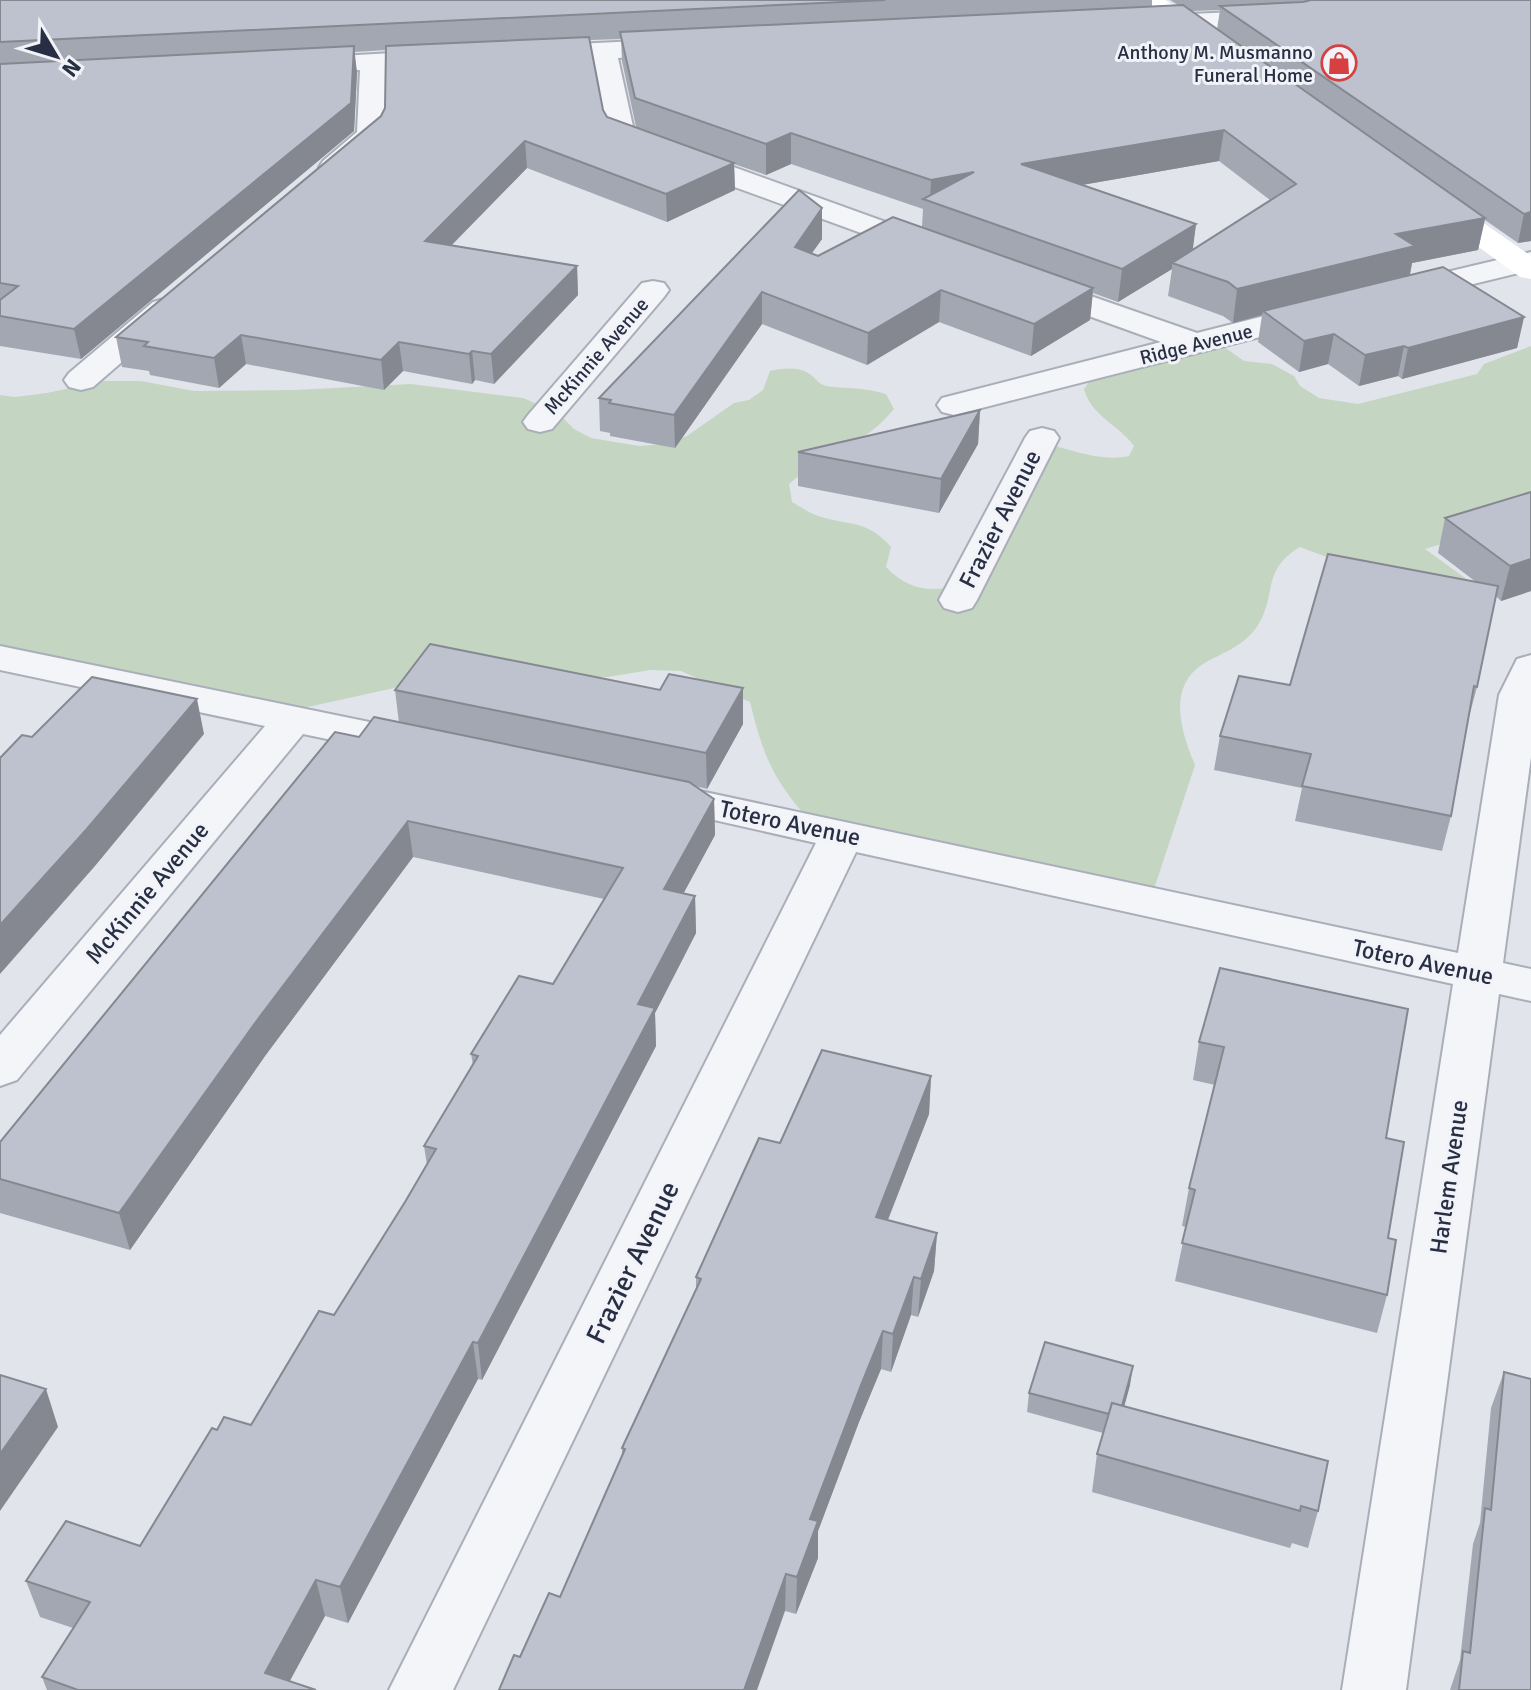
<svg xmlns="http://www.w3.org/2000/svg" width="1531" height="1690" font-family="Signika,sans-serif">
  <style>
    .green { fill: #c4d5c2 }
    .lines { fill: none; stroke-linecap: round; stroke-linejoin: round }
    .street-casing { stroke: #aaaeb9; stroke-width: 4 }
    .street { fill: #f4f5f9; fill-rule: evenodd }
    .secondary { fill: #fff; fill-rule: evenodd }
    .wall { fill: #a3a7b1; fill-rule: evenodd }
    .shaded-wall { fill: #858890 }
    .building { fill: #bec2ce; stroke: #858890; stroke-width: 2 }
    .labels { text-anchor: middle; stroke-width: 6; stroke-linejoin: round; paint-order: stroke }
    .far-poi-label { font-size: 20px; fill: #282f44; stroke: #f1f3f8; text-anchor: end }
    .far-street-label { font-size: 20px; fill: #282f44; stroke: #f1f3f8 }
    .street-label { font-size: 24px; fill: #282f44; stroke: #f1f3f8 }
    .near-street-label { font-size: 28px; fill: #282f44; stroke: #f1f3f8 }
  </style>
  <rect width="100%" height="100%" fill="#e1e4eb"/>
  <path class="green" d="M1217,342L1244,361L1272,364L1294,376L1300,386L1319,398L1358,404L1477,374L1484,364L1531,346V521L1526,518L1425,549L1490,596L1494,605L1493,612L1475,613L1300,547C1261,570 1277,595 1258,625C1247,643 1226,652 1208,661C1165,684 1181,731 1195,765L1151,898L810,821C773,780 763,755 750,702L681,671L650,670L608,677L542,680L449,667L394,688L285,712L0,654V395L15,397L47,393L103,381H141L194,391L296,390L411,384L523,398L558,413L574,429L591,438L639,446L665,444L687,436L734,403L749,400L763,390L770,371C781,369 796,366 808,373C819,380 817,386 835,387C856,389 865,388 886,394L894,409C864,446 823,455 789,484L792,502C801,507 811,514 821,517C852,526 867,520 891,547L886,567C908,590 930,593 960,585L1044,443C1072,450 1101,462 1129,456L1134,446C1118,424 1091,416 1084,389L1096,372Z"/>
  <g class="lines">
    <defs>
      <g id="street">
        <path d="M1344,0H1392L1389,5L1298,25L1148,32L1139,29L1135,24L1139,19L1148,16L1298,9Z"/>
        <path d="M680,39L689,42L693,47L689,52L618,58L634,131L941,242L945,248L941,254L930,257L919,254L611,142L607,136L593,59L533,62L524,59L520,54L524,49L533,46Z"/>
        <path d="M444,50L453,52L457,58L453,64L386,69L385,135C372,153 345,179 323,173L319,167L323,161L357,132L360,70L297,73L288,71L284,65L288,59Z"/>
        <path d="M1531,252V270L1403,301L1392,299L1387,292L1392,285Z"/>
        <path d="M1036,277L1197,333L1316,303L1327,306L1332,313L1327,320L954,415L942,412L937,405L942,398L1161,342L1025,293L1020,286L1025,279Z"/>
        <path d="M653,281L664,283L669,290L664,297L552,429L540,432L528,429L523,422L528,415L642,283Z"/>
        <path d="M164,299L175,302L180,309L175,316L93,387L81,390L69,387L64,380L69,373L153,302Z"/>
        <path d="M1042,428L1054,431L1059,438L977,600L972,608L958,612L944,608L939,600L1025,438L1030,431Z"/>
        <path d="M0,646L418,732L433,736L439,745L433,754L418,758L303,734L17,1080L0,1086V1035L265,726L0,670Z"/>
        <path d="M1531,655V757L1503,963L1531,969V1001L1499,994L1406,1690H1342L1453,984L856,852L453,1690H389L816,843L643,804L637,795L643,786L658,782L1458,953L1499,695L1517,659Z"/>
      </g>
    </defs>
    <use href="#street" class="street-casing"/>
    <use href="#street" class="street"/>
    <g class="secondary">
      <path d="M1138,0H1166L1219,40L1215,45H1197Z"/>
      <path d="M1432,191L1442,194L1531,256V279L1520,277L1422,206L1417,200L1422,194Z"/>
    </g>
  </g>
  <g class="wall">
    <path d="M0,0H1152V6L1178,5L1170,0H1531V241L1518,243L1485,220L1478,250L1412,263L1410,275L1524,317L1517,348L1402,379L1398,376L1359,386L1328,364L1299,372L1258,342L1262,315L1233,323L1223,316L1168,296L1172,269L1118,302L1093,293L1090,320L1031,356L939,322L867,365L762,324L675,448L610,436V433L600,431L599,398L822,208V239L812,253L818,256L922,227L923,209L791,164L766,175L734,164L735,190L667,222L527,168L452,245L577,266L578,295L494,384L475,380L472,384L403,371L384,390L246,364L219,388L150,375L149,371L122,367L116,337L381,116L385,108L386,50L354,52L357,73L354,131L81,359L0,346ZM1220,10L1217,29L1192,11ZM621,39L622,61L636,127L607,117L603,110L590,40ZM1219,161L1270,200L1192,251L1196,224L1082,185Z"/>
    <path d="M980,410L978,444L939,513L798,486V452Z"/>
    <path d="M1531,492V591L1501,601L1496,596L1477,687L1468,721L1451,816L1442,851L1295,821L1302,788L1214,770L1220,736L1290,685L1476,582L1438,553L1445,518Z"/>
    <path d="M395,690L743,724L707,789L695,786L714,799L715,835L683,893L695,896L696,933L655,1013L656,1046L482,1380L478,1379L348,1623L325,1616L289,1681L316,1690H47L42,1677L73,1628L40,1617L26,1581L140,1546L217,1430L251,1425L334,1315L405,1202L427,1165L424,1146L473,1065L471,1054L553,984L604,899L413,857L265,1056L130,1250L0,1213V1142L359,737L399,723Z"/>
    <path d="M1220,968L1386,1138L1388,1238L1387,1295L1377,1333L1175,1281L1186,1227L1182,1226L1189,1188L1215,1085L1193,1080L1199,1042Z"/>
    <path d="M931,1076L929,1114L888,1220L937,1233L934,1271L918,1317L911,1315L891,1372L881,1369L859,1422L818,1531V1558L796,1614L785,1611L520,1657L560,1597L622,1456V1448L696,1290V1277L780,1143Z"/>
    <path d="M1504,1372L1531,1690H1450L1460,1660L1473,1544L1480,1523L1491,1408Z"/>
    <path d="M1130,1385L1124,1406L1318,1511L1308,1548L1292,1543L1290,1548L1092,1492L1097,1454L1103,1433L1027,1412L1029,1393Z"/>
  </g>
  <g class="shaded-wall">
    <path d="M354,46L357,73L354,131L81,359L74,329Z"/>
    <path d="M1224,130L1219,161L1019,196L1021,164Z"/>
    <path d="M791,133V164L766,175V144Z"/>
    <path d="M525,141L527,168L428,269L425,241Z"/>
    <path d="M734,163L735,190L667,222L666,194Z"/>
    <path d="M974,172L930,201L931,180Z"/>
    <path d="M822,208V239L794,278L795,247Z"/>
    <path d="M1531,212V241L1518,243L1524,214Z"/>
    <path d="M1485,218L1478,250L1412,263L1409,279L1263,311L1262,315L1233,323L1237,289L1396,234Z"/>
    <path d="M1196,224L1192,256L1172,263V269L1118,302L1122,269Z"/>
    <path d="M577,266L578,295L494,384L491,354Z"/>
    <path d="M1093,288L1090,320L1031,356L1034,324Z"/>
    <path d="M941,290L939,322L867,365L868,333Z"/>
    <path d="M762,292V324L675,448L674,415Z"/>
    <path d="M1524,317L1517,348L1402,379L1408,348Z"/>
    <path d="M1334,334L1328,364L1299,372L1304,341Z"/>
    <path d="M241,335L246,364L219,388L214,358Z"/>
    <path d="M399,342L403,371L384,390L381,360Z"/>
    <path d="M1404,346L1398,376L1359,386L1365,355Z"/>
    <path d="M472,351L475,380L472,384L469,354Z"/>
    <path d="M980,410L978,444L939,513L941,479Z"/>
    <path d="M1531,559V591L1501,601L1510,566Z"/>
    <path d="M743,688V724L707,789L706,753Z"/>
    <path d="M197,699L204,734L95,866L0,974V925Z"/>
    <path d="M714,799L715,835L666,926L664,889Z"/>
    <path d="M408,821L413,857L265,1056L130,1250L119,1213L258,1019Z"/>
    <path d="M695,896L696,933L655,1013L656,1046L482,1380L478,1343L638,1004Z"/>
    <path d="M931,1076L929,1114L874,1255L876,1217Z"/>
    <path d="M937,1233L934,1271L918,1317L921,1279Z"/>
    <path d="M914,1277L911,1315L891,1372L893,1334Z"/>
    <path d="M883,1331L881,1369L859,1422L818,1531V1558L796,1614L797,1577L810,1519L861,1385Z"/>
    <path d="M473,1342L478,1379L348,1623L340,1587Z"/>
    <path d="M1133,1366L1130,1385L1116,1437L1119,1417Z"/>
    <path d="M46,1389L58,1427L0,1511V1454Z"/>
    <path d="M786,1574L785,1611L757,1690H744Z"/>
    <path d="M316,1580L325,1616L285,1690L265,1673Z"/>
  </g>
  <g class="building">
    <path d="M0,0H885L0,42Z"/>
    <path d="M1311,0H1531V212L1524,214L1220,6L1303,2Z"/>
    <path d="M1183,5L1485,218L1396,234L1415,246L1237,289L1228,282L1172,263L1296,184L1224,130L1021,164L1196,224L1122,269L923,199L974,172L931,180L791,133L766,144L635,98L620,32Z"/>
    <path d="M589,37L603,110L607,117L734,163L666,194L525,141L425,241L577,266L491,354L472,351L469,354L399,342L381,360L241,335L214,358L144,346L148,342L116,337L381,116L385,108L386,46Z"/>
    <path d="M354,46L351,103L74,329L0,316V300L18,286L0,283V64Z"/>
    <path d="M799,190L822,208L795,247L818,256L893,217L1093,288L1034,324L941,290L868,333L762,292L674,415L609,403L611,400L599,398Z"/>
    <path d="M1443,267L1524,317L1408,348L1404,346L1365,355L1334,334L1304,341L1263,311Z"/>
    <path d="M980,410L941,479L798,452Z"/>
    <path d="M1531,492V559L1510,566L1445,518Z"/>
    <path d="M1328,554L1498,586L1477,687L1474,686L1451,816L1302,786L1311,754L1220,736L1239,676L1290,685Z"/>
    <path d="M430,644L660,690L669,674L743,688L706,753L395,690Z"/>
    <path d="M92,677L197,699L86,830L0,925V758L22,735L32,737Z"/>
    <path d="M374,717L689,782L714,799L664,889L695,896L638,1004L655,1008L478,1343L473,1342L340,1587L316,1580L265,1673L316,1690H78L42,1677L90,1602L26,1581L66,1521L140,1546L212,1428L217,1430L224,1417L251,1425L319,1311L334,1315L405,1202L436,1149L424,1146L478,1056L471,1054L519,976L553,984L623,868L408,821L258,1019L119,1213L0,1179V1142L335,732L359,737Z"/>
    <path d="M1220,968L1408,1009L1386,1138L1404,1142L1388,1238L1396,1240L1387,1295L1182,1243L1195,1190L1189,1188L1224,1047L1199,1042Z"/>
    <path d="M822,1050L931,1076L876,1217L937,1233L921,1279L914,1277L893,1334L883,1331L861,1385L810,1519L818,1521L797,1577L786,1574L744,1690H499L514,1655L520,1657L549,1593L560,1597L625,1449L622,1448L701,1279L696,1277L759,1138L780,1143Z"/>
    <path d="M1045,1342L1133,1366L1122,1406L1112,1403L1109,1414L1029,1393Z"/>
    <path d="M1504,1372L1531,1379V1690H1459L1463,1651L1470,1653L1485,1508L1491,1510Z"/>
    <path d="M0,1375L46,1389L0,1454Z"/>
    <path d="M1112,1403L1328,1461L1318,1511L1301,1506L1300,1511L1097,1454Z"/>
  </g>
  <defs>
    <symbol id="shop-ring" viewBox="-11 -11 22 22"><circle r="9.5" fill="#f1f3f8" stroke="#d64041" stroke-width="1.5"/><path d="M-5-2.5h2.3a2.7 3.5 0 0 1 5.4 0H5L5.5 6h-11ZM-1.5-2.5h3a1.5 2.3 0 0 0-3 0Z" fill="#d64041"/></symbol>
  </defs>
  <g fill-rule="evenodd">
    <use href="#shop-ring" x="1319" y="43" width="40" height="40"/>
  </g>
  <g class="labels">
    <g class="far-poi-label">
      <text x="1313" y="59">Anthony M. Musmanno<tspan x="1313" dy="23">Funeral Home</tspan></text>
    </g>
    <g class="far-street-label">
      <text transform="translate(1196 344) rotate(-14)" y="7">Ridge Avenue</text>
      <text transform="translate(596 356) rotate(-49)" y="7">McKinnie Avenue</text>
    </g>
    <g class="street-label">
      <text transform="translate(1000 519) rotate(-63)" y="8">Frazier Avenue</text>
      <text transform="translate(790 823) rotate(12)" y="8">Totero Avenue</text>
      <text transform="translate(147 893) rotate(-50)" y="8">McKinnie Avenue</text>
      <text transform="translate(1423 962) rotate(12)" y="8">Totero Avenue</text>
      <text transform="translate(1449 1177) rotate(-82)" y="8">Harlem Avenue</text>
    </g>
    <g class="near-street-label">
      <text transform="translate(632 1262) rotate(-64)" y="10">Frazier Avenue</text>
    </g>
  </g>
  <g transform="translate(56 56) rotate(128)" stroke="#f1f3f8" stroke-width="6" paint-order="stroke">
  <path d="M0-6L14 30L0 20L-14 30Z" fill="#282f44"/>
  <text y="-12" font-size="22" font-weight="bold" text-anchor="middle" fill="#282f44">N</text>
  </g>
</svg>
